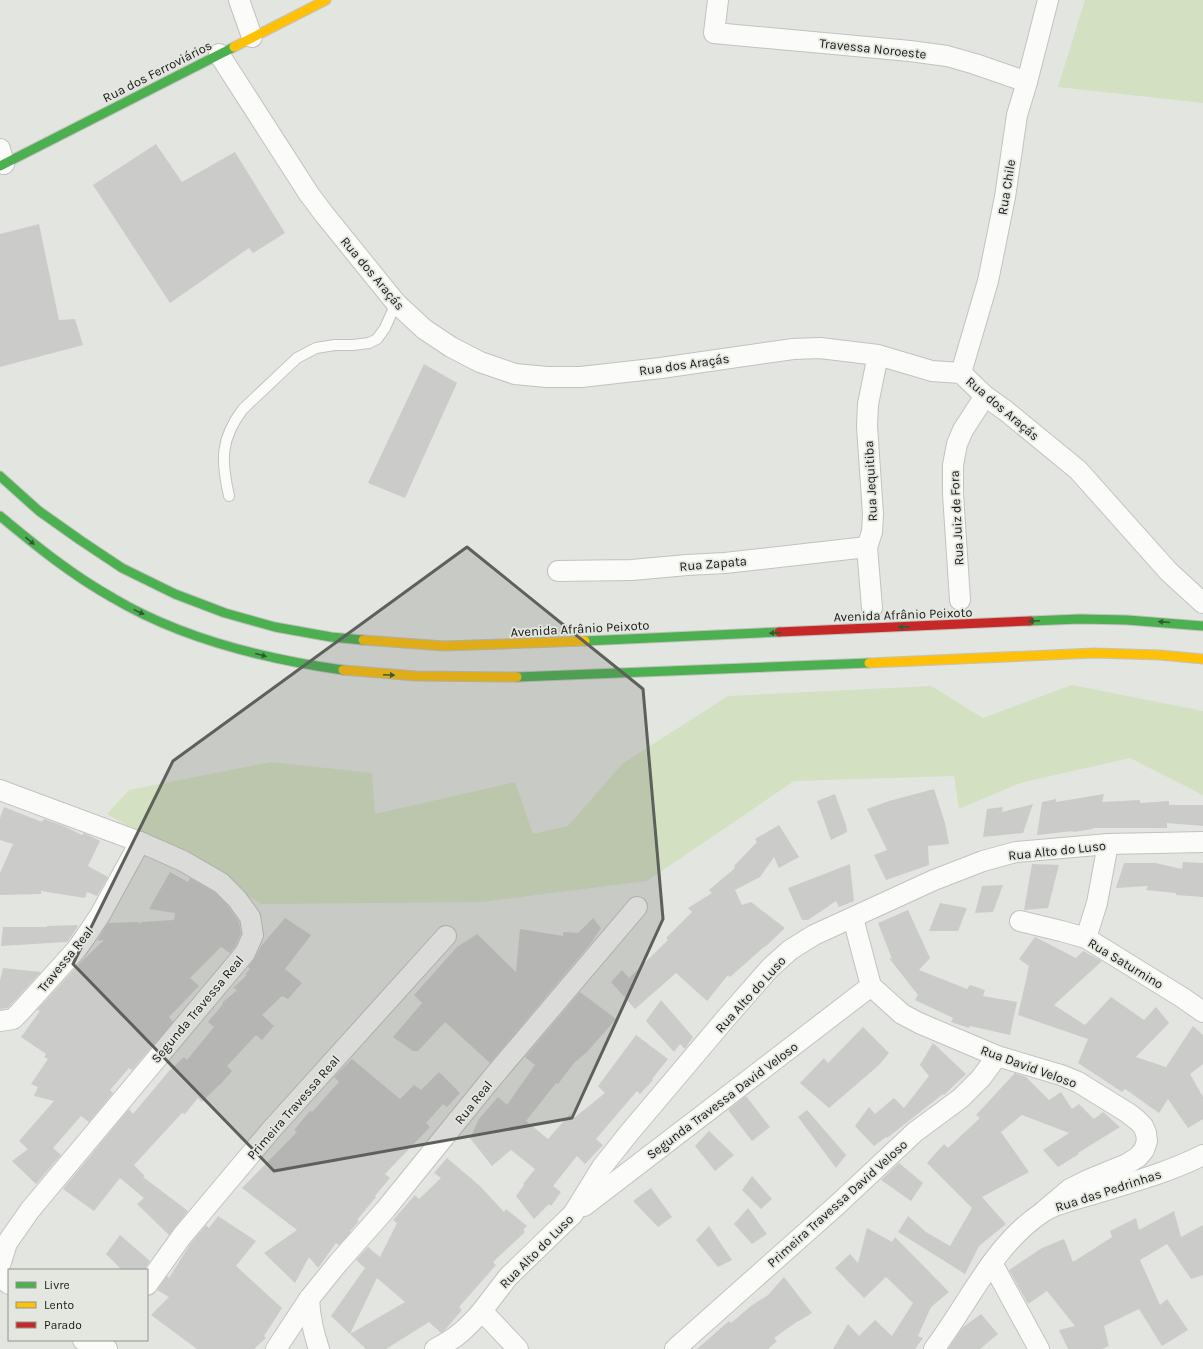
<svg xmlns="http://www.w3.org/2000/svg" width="1203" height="1349" font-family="Karla,sans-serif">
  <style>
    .green { fill: #d3e0c1 }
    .building { fill: #cbccca }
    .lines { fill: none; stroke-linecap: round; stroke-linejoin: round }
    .lane-casing { stroke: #c2c3c0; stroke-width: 12 }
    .street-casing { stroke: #c2c3c0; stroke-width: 22 }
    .fast-casing { stroke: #c2c3c0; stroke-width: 11 }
    .slow-casing { stroke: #c2c3c0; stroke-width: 11 }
    .jam-casing { stroke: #c2c3c0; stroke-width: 11 }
    .lane { stroke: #fbfbfa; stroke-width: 10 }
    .street { stroke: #fbfbfa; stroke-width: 20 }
    .fast { stroke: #4caf50; stroke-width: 9 }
    .slow { stroke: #ffc107; stroke-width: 9 }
    .jam { stroke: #c62828; stroke-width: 9 }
    .oneway { fill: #2f5c30 }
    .marked { fill: #5e605c; fill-opacity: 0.2; stroke: #5e605c; stroke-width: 3; stroke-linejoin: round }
    .labels { text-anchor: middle; stroke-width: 3.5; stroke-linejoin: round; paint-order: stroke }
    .street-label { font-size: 13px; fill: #171815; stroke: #e3e7df }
  </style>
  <rect width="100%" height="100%" fill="#e3e5e1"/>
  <g class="green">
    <path d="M1085,0H1203V103L1058,87Z"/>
    <path d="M1072,685L1203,711V795L1130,758L1020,783L959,809L954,776L794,781L647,881L481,902L262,904L107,814L129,790L271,762L372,773L375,814L515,782L533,834L568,826L622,764L728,696L931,686L983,718Z"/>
  </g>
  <g class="building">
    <path d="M156,144L182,182L235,152L285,233L253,253L249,248L170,303L93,185Z"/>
    <path d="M39,224L59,320L75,319L83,345L0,367V234Z"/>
    <path d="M424,364L457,383L405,498L368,483Z"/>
    <path d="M934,789L945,823L949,844L928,846L929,865L886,880L874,855L887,850L867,809L889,801Z"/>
    <path d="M835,794L846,825L847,832L831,840L817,801Z"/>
    <path d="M1104,794L1102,802L1140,800V803L1169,801V805H1203V826L1167,823V828H1093V829L1073,832V831L1037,835L1042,802L1056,799V802Z"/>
    <path d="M1033,804L1023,833L983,837L987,809L1003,807L1002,812Z"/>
    <path d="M4,807L42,822L44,819L64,826L82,835L84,833L100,841L88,866L108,877L97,896L87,892L85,898L41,891V894L0,895V873L13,844L0,840V818Z"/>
    <path d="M779,825L799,857L779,868L774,857L760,877L735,890L742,905L751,902L785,928L765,947H764L730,977L728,975L707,1001L676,973L635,1009L611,982L622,970L629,978L668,940L666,938L692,912L688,908L712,893L709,890L735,868L734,866L757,842L755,839Z"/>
    <path d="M1183,862L1203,863V897L1176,895V893L1146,890L1148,886L1116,888L1124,863H1155L1182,869Z"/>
    <path d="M850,864L854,901L839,907L836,901L808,920H802L788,888Z"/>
    <path d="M1032,864L1059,865L1048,908L1024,910Z"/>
    <path d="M170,872L188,882L190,878L214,892L228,906L239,922L241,933L235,947L230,953L221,947L190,978L199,986L169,1017L173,1022L132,1070L129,1068L110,1090L113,1093L89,1122L81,1116L53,1148L61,1155L36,1184L12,1161L28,1149L19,1141L54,1101L34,1096L38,1087L31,1084L48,1059L44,1057L46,1054L21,1037L40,1011L37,1010L79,964L104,940L97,941L108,923L138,922L140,924L141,922L174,920L175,913L149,909Z"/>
    <path d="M1003,885L993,912L975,913L982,886Z"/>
    <path d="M940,903L967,908L958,931H929Z"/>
    <path d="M908,910L930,958L919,970L967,989L970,985L985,990L983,996L1017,1002L1010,1035L970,1026L969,1028L951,1022L953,1018L915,1000L918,995L889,958L892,959L878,923Z"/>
    <path d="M285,918L311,935L285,969L302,983L288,999L282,996L262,1015L274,1026L262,1040L256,1035L227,1066L232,1071L220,1085H219L202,1102L198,1098L185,1114L182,1113L134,1165L145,1176L143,1177L188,1211L169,1235L137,1204L144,1198L120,1178L94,1211L63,1189L129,1109L133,1114L169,1071L184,1057L187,1060L214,1027L208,1022L223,1004L222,1003L237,990L233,988L247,975L245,974L250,969L248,967L255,958L261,946Z"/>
    <path d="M593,918L601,928L591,943L490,1063L445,1022L418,1051H413L393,1037L422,1003L414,995L457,947L477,934L516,972L520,929L563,936V932L578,933Z"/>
    <path d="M78,925L77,928L67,942L1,946L3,927H47V926Z"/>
    <path d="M1035,937L1076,958L1083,951L1102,961L1054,1005L1085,1025L1111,997L1144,1020L1156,1007L1169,1023L1136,1057L1166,1067L1193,1026L1203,1035V1064L1190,1074L1203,1097V1119L1188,1128L1168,1099L1159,1113L1125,1089L1122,1092L1078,1063L1088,1039L1018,1015L1029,966L1019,959Z"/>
    <path d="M3,968L41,972L8,1008L0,1009V981Z"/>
    <path d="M580,992L616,1019L587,1052L574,1063L558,1084L556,1083L526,1121L548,1139L570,1114L574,1118L605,1093L598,1086L636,1035L668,1059L652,1079L653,1080L640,1094L637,1091L596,1139L603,1145L585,1164L577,1156L553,1186L561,1192L551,1206L549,1204L534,1219L516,1196L524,1185L523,1184L535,1169L511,1150L492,1166L470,1138L479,1119L498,1097L507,1105L535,1065L525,1057Z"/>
    <path d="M661,1000L693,1037L685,1049L680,1044L674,1052L646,1021Z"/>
    <path d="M863,1027L889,1053L878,1066L829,1108L800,1083L824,1058L828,1063Z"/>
    <path d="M933,1043L966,1074L944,1095L943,1094L887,1138L886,1137L874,1146L855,1126L869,1107L875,1114L894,1098L904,1108L929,1076L920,1065Z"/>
    <path d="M352,1059L400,1099L414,1085L421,1090L439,1072L460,1093L447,1107L443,1104L426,1123L430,1127L385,1174L390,1178L375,1196L376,1197L357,1220L359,1221L350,1231L351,1232L339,1245L336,1243L318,1268L309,1257L295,1283L264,1253L297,1230L242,1188L297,1132L294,1130L310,1111L312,1112L339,1082L334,1077Z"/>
    <path d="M1015,1073L1026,1077L1049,1100L1061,1092L1072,1109L1079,1104L1094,1119L1103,1112L1120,1127L1078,1153L1079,1154L1058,1167L1043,1150L1069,1133L1022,1115L1001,1132L1029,1172L982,1197L1006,1224L979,1246L965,1274L898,1232L908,1216L926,1232L950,1246L972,1208L927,1163L944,1144L948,1148L980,1118L976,1115Z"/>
    <path d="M746,1096L770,1127L752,1141L728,1110Z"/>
    <path d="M807,1110L846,1155L836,1168L798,1117Z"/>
    <path d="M709,1131L734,1155L715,1171L695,1146Z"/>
    <path d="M447,1158L480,1186L504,1212L506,1209L527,1226L523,1230L525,1232L493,1262L496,1265L459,1307L462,1310L444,1331L441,1333L429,1322L386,1349H366L350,1334L405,1302L377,1278L350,1334L331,1316L365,1268L356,1260L368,1247L380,1257L397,1223L393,1220L415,1195L419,1199L441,1178L434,1173Z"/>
    <path d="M899,1163L923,1183L911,1201L881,1180Z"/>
    <path d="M752,1176L772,1199L761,1209L742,1190Z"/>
    <path d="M651,1188L672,1217L658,1227L633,1201Z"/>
    <path d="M748,1208L767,1234L752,1244L734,1224Z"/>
    <path d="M1174,1211L1181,1237L1203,1225V1275L1191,1279L1167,1244L1140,1260L1160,1305L1167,1299L1188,1330L1162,1346L1139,1309L1104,1326L1109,1346L1102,1349H1068L1059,1330L1075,1326L1047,1291L1028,1304L1009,1270L1042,1248L1064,1239L1073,1262L1112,1237L1110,1231L1136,1218L1139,1230Z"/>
    <path d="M218,1216L256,1241L236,1266L282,1308L264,1336L266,1338L254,1349H197L151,1315L169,1297L157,1290L167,1276L169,1278L191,1243L206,1225L209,1228Z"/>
    <path d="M709,1226L732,1260L718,1267L696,1240Z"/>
    <path d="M867,1228L892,1242L895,1237L949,1292L931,1307L918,1336L923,1338L915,1349H833L848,1324L859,1336L875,1320L892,1336L913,1303L886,1277L864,1298L835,1268L850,1254L858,1263Z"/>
    <path d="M120,1235L150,1261L144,1270H122L106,1254Z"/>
    <path d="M784,1277L812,1313L799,1321H798L774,1338L777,1341L768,1349H697L729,1321L731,1323L751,1306L768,1295Z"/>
    <path d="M981,1314L998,1334L980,1349H948L962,1328Z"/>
  </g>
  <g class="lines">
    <defs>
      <path id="lane" d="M229,496C221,461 220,439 243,409L297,358L316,348L335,345H353L369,343L377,339L385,328L396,303"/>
      <g id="street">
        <path d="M239,0L252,37"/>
        <path d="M718,0L714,33L910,51L947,56L975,64L1027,82"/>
        <path d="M219,54L309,194L324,214L396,303L424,329L451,347L480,362L515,374L547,377H581L661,368L793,349L820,348L878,355L932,371L961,373L985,396L1006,411L1078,470L1169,572L1203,603"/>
        <path d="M0,149L4,164"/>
        <path d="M961,373L988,281L1005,197L1017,115L1027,82L1048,0"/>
        <path d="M558,571L632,570L687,565L725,563L867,547"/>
        <path d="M960,600L953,494V465L957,444L963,430L985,396"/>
        <path d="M872,608L867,547L872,532L873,514L867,426L868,404L878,355"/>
        <path d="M0,790L140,842L183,861L221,883L237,899L250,917L253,935L245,953L30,1210L7,1243L0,1265"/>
        <path d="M853,918L871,986L902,1014L919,1023L997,1056L1061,1075L1078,1082L1128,1113L1137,1120L1143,1126L1146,1133L1147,1141L1144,1150L1138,1157L1127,1164L1088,1180L1070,1189L1044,1211"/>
        <path d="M1020,921L1061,931L1086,938L1183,998L1203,1012"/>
        <path d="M1086,938L1097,903L1108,844"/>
        <path d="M0,1021L13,1019L20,1012L76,950L86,936L100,915L140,842"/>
        <path d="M584,1206L871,986"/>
        <path d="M992,1263L1039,1349"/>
        <path d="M0,1276L9,1284"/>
        <path d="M147,1285L182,1236L271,1130L446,936"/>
        <path d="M309,1299C310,1317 313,1332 319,1349"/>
        <path d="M83,1340L107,1349"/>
        <path d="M276,1349L309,1299L338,1263L385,1210L492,1078L637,907"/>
        <path d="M435,1349C457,1338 467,1328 482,1311"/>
        <path d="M518,1349L482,1311L508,1277L573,1214L602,1167L629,1133L727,1017L770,968L790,950L814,935L934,880L983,861L1016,852L1108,844L1203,842"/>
        <path d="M675,1349L837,1205L915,1132L961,1098L981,1078L997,1056"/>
        <path d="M934,1349C969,1303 993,1245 1043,1212C1056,1203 1081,1198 1097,1193C1133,1182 1169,1172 1203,1155"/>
      </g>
      <g id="fast">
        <path d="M0,166L234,47"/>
        <path d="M0,476L39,511L80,540L122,568L175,594L225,613L275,627L331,637L363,640"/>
        <path d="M0,516C36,546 72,575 113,598C182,639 264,659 343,670"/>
        <path d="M1030,621L1080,619L1127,620L1203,626"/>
        <path d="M585,641L779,632"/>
        <path d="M517,677L869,663"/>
      </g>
      <g id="slow">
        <path d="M234,47L326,0"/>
        <path d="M363,640L444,646L585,641"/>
        <path d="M869,663L1094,653L1160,655L1203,659"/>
        <path d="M343,670L416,676L517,677"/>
      </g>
      <path id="jam" d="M779,632L1030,621"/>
    </defs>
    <use href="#lane" class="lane-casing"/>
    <use href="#street" class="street-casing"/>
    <use href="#fast" class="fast-casing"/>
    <use href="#slow" class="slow-casing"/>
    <use href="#jam" class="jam-casing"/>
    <use href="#lane" class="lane"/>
    <use href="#street" class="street"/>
    <use href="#fast" class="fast"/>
    <use href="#slow" class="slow"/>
    <use href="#jam" class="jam"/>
  </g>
  <defs><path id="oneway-solid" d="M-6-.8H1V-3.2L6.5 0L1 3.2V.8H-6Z"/></defs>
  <g class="oneway">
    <use href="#oneway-solid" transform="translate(30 541) rotate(39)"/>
    <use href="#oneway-solid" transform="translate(139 612) rotate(26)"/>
    <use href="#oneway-solid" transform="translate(1034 621) rotate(177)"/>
    <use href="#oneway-solid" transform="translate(1164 622) rotate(-175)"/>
    <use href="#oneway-solid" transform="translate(904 627) rotate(178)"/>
    <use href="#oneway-solid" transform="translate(775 633) rotate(177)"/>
    <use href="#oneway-solid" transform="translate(261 655) rotate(15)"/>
    <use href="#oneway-solid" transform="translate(389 675) rotate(3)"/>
  </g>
  <path class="marked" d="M467,547L643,689L663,919L572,1118L274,1171L73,964L173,761Z"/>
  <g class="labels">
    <g class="street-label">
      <text transform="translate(873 48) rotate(6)" y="5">Travessa Noroeste</text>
      <text transform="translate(157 71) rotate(-27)" y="5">Rua dos Ferroviários</text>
      <text transform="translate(1006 187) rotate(-81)" y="5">Rua Chile</text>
      <text transform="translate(373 273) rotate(50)" y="5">Rua dos Araçás</text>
      <text transform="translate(684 364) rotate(-8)" y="5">Rua dos Araçás</text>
      <text transform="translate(1003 408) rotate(40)" y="5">Rua dos Araçás</text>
      <text transform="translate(870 481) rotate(-93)" y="5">Rua Jequitiba</text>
      <text transform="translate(956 518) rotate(-93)" y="5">Rua Juiz de Fora</text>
      <text transform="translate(713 563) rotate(-5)" y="5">Rua Zapata</text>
      <text transform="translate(903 614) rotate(-2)" y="5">Avenida Afrânio Peixoto</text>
      <text transform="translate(580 628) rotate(-3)" y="5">Avenida Afrânio Peixoto</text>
      <text transform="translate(1057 850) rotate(-6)" y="5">Rua Alto do Luso</text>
      <text transform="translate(65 959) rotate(-51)" y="5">Travessa Real</text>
      <text transform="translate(1126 963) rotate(31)" y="5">Rua Saturnino</text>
      <text transform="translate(750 994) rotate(-48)" y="5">Rua Alto do Luso</text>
      <text transform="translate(197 1009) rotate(-50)" y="5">Segunda Travessa Real</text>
      <text transform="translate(1029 1066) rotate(20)" y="5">Rua David Veloso</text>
      <text transform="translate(722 1100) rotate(-37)" y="5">Segunda Travessa David Veloso</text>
      <text transform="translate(473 1102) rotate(-51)" y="5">Rua Real</text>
      <text transform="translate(293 1107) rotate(-49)" y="5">Primeira Travessa Real</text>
      <text transform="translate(1108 1190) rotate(-18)" y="5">Rua das Pedrinhas</text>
      <text transform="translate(837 1203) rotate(-42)" y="5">Primeira Travessa David Veloso</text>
      <text transform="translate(536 1251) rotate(-45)" y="5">Rua Alto do Luso</text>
    </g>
  </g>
  <rect x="8" y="1269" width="140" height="72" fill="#e3e7df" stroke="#91948e"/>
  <rect x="16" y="1282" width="20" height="6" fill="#4caf50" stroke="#91948e"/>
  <text x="44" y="1289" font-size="12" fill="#171815">Livre</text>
  <rect x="16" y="1302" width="20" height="6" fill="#ffc107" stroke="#91948e"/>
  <text x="44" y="1309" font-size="12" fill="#171815">Lento</text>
  <rect x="16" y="1322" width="20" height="6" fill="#c62828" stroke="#91948e"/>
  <text x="44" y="1329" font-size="12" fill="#171815">Parado</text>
</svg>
